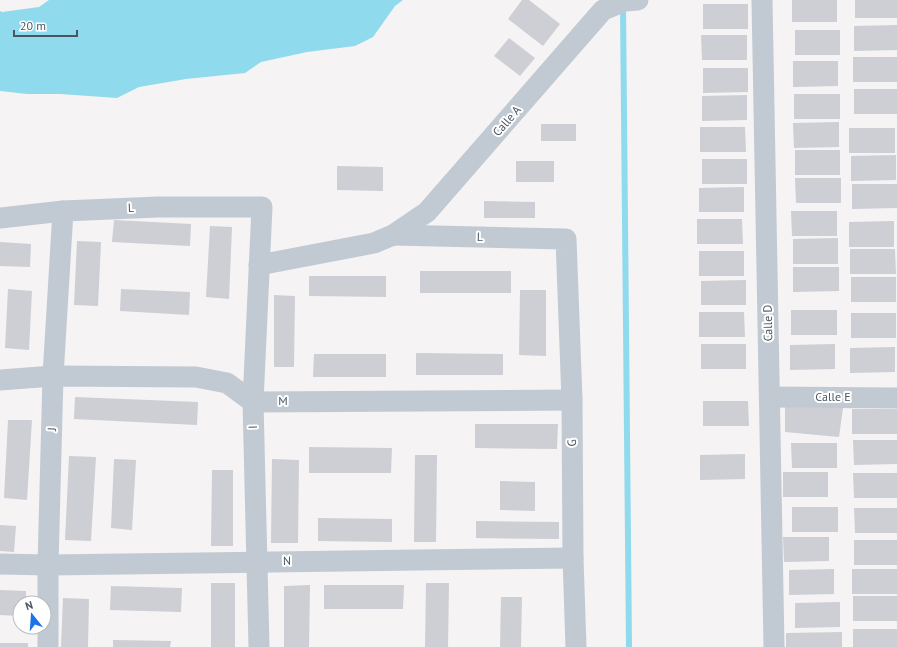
<svg xmlns="http://www.w3.org/2000/svg" width="897" height="647" font-family="'PT Sans',sans-serif">
  <style>
    .water { fill: #90daee }
    .lines { fill: none; stroke-linecap: round; stroke-linejoin: round }
    .stream { stroke: #90daee; stroke-width: 6 }
    .building { fill: #cdcfd5 }
    .street { stroke: #c1cad2; stroke-width: 21 }
    .labels { text-anchor: middle; stroke-width: 4; stroke-linejoin: round; paint-order: stroke }
    .street-label { font-size: 12px; fill: #4a5661; stroke: #fff }
  </style>
  <rect width="100%" height="100%" fill="#f5f3f3"/>
  <path class="water" d="M49,0H403L395,6L373,37L355,46L307,52L261,62L245,73L186,79L139,87L117,98L60,94H27L0,91V11L2,12L39,7Z"/>
  <g class="lines">
    <path class="stream" d="M623,7L629,647"/>
  </g>
  <g class="building">
    <path d="M522,0H529L560,24L543,46L508,19Z"/>
    <rect x="792" y="0" width="45" height="22"/>
    <rect x="855" y="0" width="42" height="18"/>
    <rect x="703" y="4" width="45" height="25"/>
    <path d="M897,25V50L854,51V26Z"/>
    <rect x="795" y="30" width="45" height="25"/>
    <path d="M701,35H747V60H702Z"/>
    <path d="M509,38L535,58L520,76L494,56Z"/>
    <rect x="853" y="57" width="44" height="25"/>
    <path d="M793,61H838V86L793,87Z"/>
    <path d="M703,68H748V92L703,93Z"/>
    <rect x="854" y="89" width="43" height="25"/>
    <rect x="794" y="94" width="46" height="25"/>
    <path d="M747,95V120L702,121V96Z"/>
    <path d="M839,122V147L794,148L793,123Z"/>
    <rect x="541" y="124" width="35" height="17"/>
    <path d="M700,127H745L746,152H700Z"/>
    <rect x="849" y="128" width="46" height="25"/>
    <rect x="795" y="150" width="45" height="25"/>
    <path d="M896,155V180L851,181V156Z"/>
    <rect x="702" y="159" width="45" height="25"/>
    <rect x="516" y="161" width="38" height="21"/>
    <path d="M337,166L383,167V191L337,190Z"/>
    <path d="M795,178H841V203H796Z"/>
    <path d="M852,184H897V208L852,209Z"/>
    <path d="M744,187V212H699V188Z"/>
    <path d="M484,201L535,202V218H484Z"/>
    <path d="M791,211H837V236H792Z"/>
    <path d="M697,219H742L743,244H697Z"/>
    <path d="M114,220L191,224L190,246L112,242Z"/>
    <path d="M894,221V247H849V222Z"/>
    <path d="M210,226L232,227L229,299L206,297Z"/>
    <path d="M838,238V264H793V239Z"/>
    <path d="M77,241L101,242L98,306L74,305Z"/>
    <path d="M0,242L31,244L30,267L0,266Z"/>
    <path d="M850,249H895L896,274H850Z"/>
    <rect x="699" y="251" width="45" height="25"/>
    <path d="M793,267H839V291L793,292Z"/>
    <rect x="420" y="271" width="91" height="22"/>
    <path d="M309,276H386V297L309,296Z"/>
    <rect x="851" y="277" width="45" height="25"/>
    <path d="M746,280V305H701V281Z"/>
    <path d="M8,289L32,291L29,350L5,348Z"/>
    <path d="M121,289L190,292L189,315L120,311Z"/>
    <path d="M520,290H546V356L519,355Z"/>
    <path d="M274,295L295,296L294,367H274Z"/>
    <rect x="791" y="310" width="46" height="25"/>
    <path d="M699,312H744L745,337H699Z"/>
    <rect x="851" y="313" width="45" height="25"/>
    <rect x="701" y="344" width="45" height="25"/>
    <path d="M835,344V369L790,370V345Z"/>
    <path d="M895,347V372L850,373V348Z"/>
    <path d="M416,353L503,354V375H416Z"/>
    <path d="M314,354H386V377H313Z"/>
    <path d="M75,397L198,402L197,425L74,419Z"/>
    <path d="M703,401H748L749,426H703Z"/>
    <path d="M785,407L843,408L839,437L785,432Z"/>
    <rect x="852" y="409" width="45" height="25"/>
    <path d="M8,420H32L27,500L4,498Z"/>
    <path d="M475,424H558L557,449L475,448Z"/>
    <path d="M853,440H897V464L854,465Z"/>
    <path d="M791,443H837V468H792Z"/>
    <path d="M309,447L392,448L391,473H309Z"/>
    <path d="M745,454V479L700,480V455Z"/>
    <path d="M415,455H437L436,542H414Z"/>
    <path d="M69,456L96,457L91,541L65,540Z"/>
    <path d="M114,459L136,460L132,530L111,528Z"/>
    <path d="M272,459L299,460L298,543H271Z"/>
    <path d="M212,470H233V546H211Z"/>
    <rect x="783" y="472" width="45" height="25"/>
    <path d="M853,473H897V498H854Z"/>
    <path d="M500,481L535,482V511L500,510Z"/>
    <rect x="792" y="507" width="46" height="25"/>
    <path d="M854,508H897V533H855Z"/>
    <path d="M318,518L392,519V542L318,541Z"/>
    <path d="M476,521L559,522V539L476,538Z"/>
    <path d="M0,525L16,526L14,552L0,551Z"/>
    <path d="M783,537H829V561L784,562Z"/>
    <rect x="854" y="540" width="43" height="25"/>
    <path d="M834,569V594L789,595V570Z"/>
    <rect x="852" y="569" width="45" height="25"/>
    <rect x="211" y="583" width="24" height="64"/>
    <path d="M426,583H449L448,647H425Z"/>
    <path d="M310,585L309,647H284V586Z"/>
    <path d="M324,585H404L403,609H324Z"/>
    <path d="M111,586L182,588L181,612L110,610Z"/>
    <path d="M0,590L26,591V603H20V616L0,615Z"/>
    <rect x="853" y="596" width="44" height="25"/>
    <path d="M501,597H522L521,647H500Z"/>
    <path d="M63,598L89,599L88,647H61Z"/>
    <path d="M840,602V627L795,628V603Z"/>
    <rect x="853" y="629" width="44" height="18"/>
    <path d="M842,632V647H786V633Z"/>
    <path d="M113,640L171,641L170,647H113Z"/>
    <rect x="0" y="643" width="28" height="4"/>
  </g>
  <g class="lines">
    <g class="street">
      <path d="M762,0L774,647"/>
      <path d="M0,218L63,211L158,207H262L253,402L259,647"/>
      <path d="M393,235L566,239L572,400L573,558L576,647"/>
      <path d="M259,265L374,243L393,235L427,212L603,10L625,1L638,0"/>
      <path d="M0,380L53,376L196,377L227,383L253,402L572,400"/>
      <path d="M770,397L897,398"/>
      <path d="M0,564L48,565L573,558"/>
      <path d="M48,647V565L53,376L63,211"/>
    </g>
  </g>
  <g class="labels">
    <g class="street-label">
      <text transform="translate(507 121) rotate(-49)" y="4">Calle A</text>
      <text transform="translate(131 208) rotate(-2)" y="4">L</text>
      <text transform="translate(480 237) rotate(1)" y="4">L</text>
      <text transform="translate(768 323) rotate(-91)" y="4">Calle D</text>
      <text x="833" y="401">Calle E</text>
      <text x="283" y="405">M</text>
      <text transform="translate(253 427) rotate(-91)" y="4">I</text>
      <text transform="translate(52 429) rotate(-88)" y="4">J</text>
      <text transform="translate(572 443) rotate(-91)" y="4">G</text>
      <text transform="translate(287 561) rotate(-1)" y="4">N</text>
    </g>
  </g>
  <g transform="translate(32 615) rotate(343)"><circle r="19" fill="#ffffff" stroke="#b7bbc0"/>
  <path d="M0-3L7 15L0 10L-7 15Z" fill="#1a73e8"/>
  <text y="-6" font-size="11" font-weight="bold" text-anchor="middle" fill="#4a5661">N</text>
  </g>
  <path d="M14 30v6h63v-6" fill="none" stroke="#4a5661" stroke-width="2"/>
  <text x="20" y="30" font-size="12" fill="#4a5661" stroke="#ffffff" stroke-width="3" paint-order="stroke">20 m</text>
</svg>
